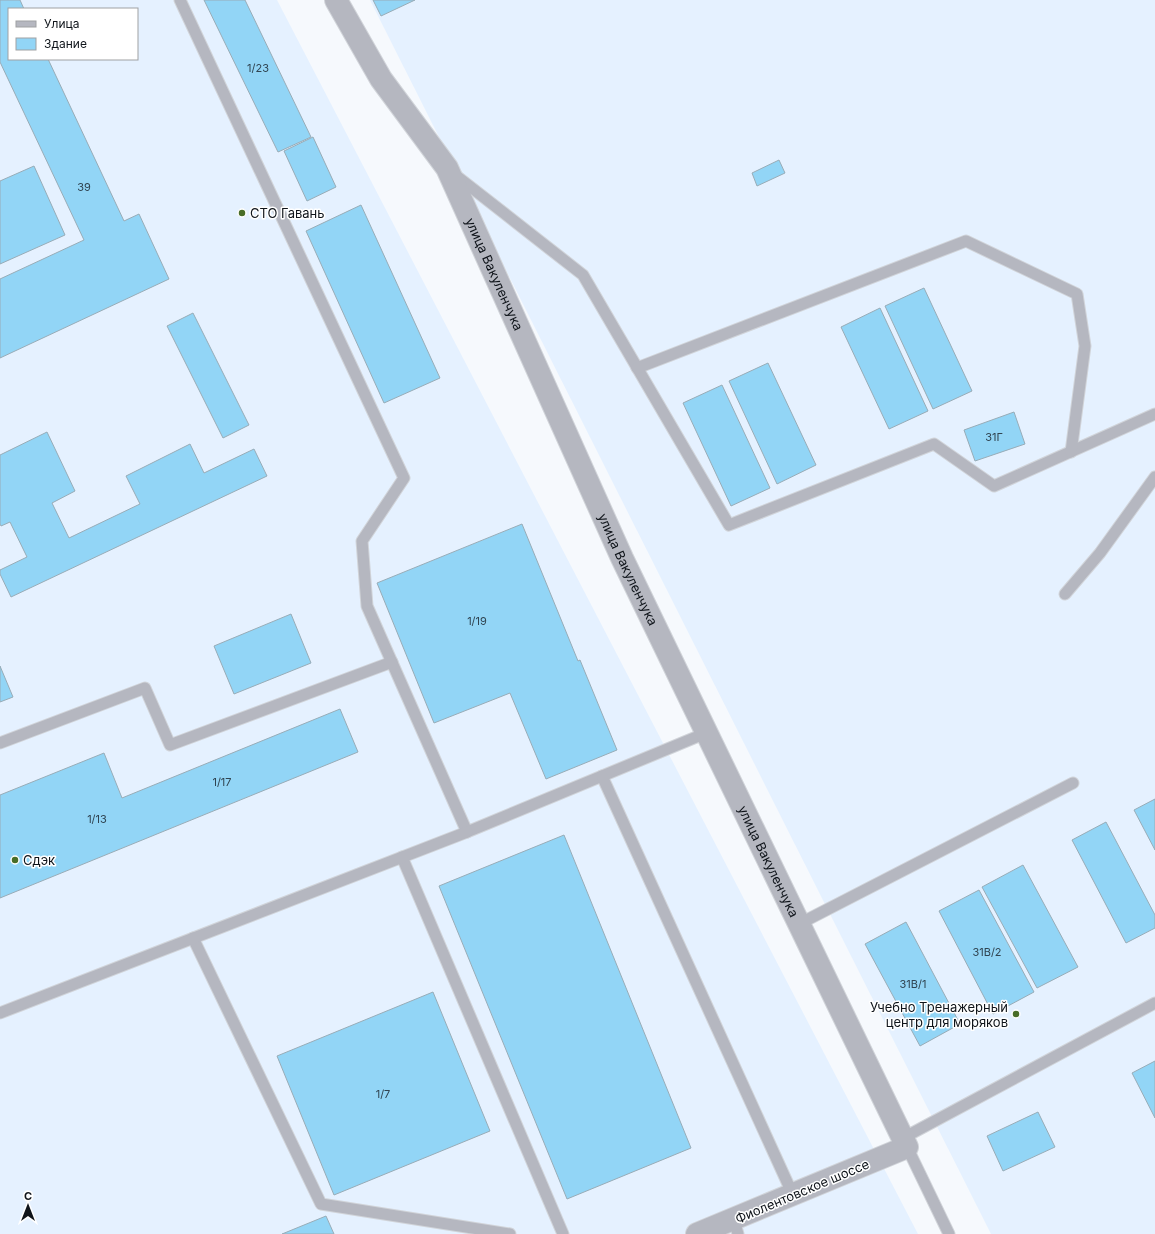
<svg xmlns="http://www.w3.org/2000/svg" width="1155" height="1234" font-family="Inter,sans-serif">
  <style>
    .built { fill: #e5f1ff; fill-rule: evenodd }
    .building { fill: #92d5f6; stroke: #98acb7 }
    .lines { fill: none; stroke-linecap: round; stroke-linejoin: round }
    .lane-casing { stroke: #d1d4d9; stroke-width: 13 }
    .street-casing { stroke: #d1d4d9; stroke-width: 24 }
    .lane { stroke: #b5b7c0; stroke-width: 11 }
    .street { stroke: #b5b7c0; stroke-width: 22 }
    .poi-dot { fill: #486d27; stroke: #fff; stroke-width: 1.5 }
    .labels { text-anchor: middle; stroke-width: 3; stroke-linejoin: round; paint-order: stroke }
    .number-label { font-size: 11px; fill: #304451 }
    .poi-label { font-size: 13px; fill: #0f141a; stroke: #fff; text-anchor: start }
    .street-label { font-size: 13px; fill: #0f141a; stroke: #fff }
  </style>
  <rect width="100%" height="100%" fill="#f6f9fd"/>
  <g class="built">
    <path d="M0,0H277L918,1234H0ZM9,9H137V59H9Z"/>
    <path d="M370,0H1155V1234H991Z"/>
  </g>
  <g class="building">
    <path d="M0,0H20L24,9H9V59H48L124,221L139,214L169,279L0,358V279L84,240L0,62Z"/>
    <path d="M204,0H245L311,137L278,152Z"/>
    <path d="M373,0H415L381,16Z"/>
    <path d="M313,137L336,187L307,201L284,151Z"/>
    <path d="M779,160L785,173L757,186L752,173Z"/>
    <path d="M34,166L65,235L0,264V181Z"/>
    <path d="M361,205L440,378L384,403L306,231Z"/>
    <path d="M924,288L972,391L933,409L885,306Z"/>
    <path d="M880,308L928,411L889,429L841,327Z"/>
    <path d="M193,313L249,425L223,438L167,326Z"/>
    <path d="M768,363L816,465L777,484L729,381Z"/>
    <path d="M722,385L770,488L731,506L683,403Z"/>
    <path d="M1014,412L1025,444L975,461L964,430Z"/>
    <path d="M47,432L75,491L52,503L69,538L140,504L126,476L190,444L204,473L254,449L267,476L11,597L0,574V570L27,557L10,522L1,526L0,524V455Z"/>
    <path d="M522,524L578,661L580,660L617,750L546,779L510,693L434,723L377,583Z"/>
    <path d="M291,614L311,663L234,694L214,646Z"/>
    <path d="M0,666L13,697L0,702Z"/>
    <path d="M340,709L358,752L0,898V795L104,753L122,798Z"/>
    <path d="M1155,799V850L1134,810Z"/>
    <path d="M1106,822L1155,915V928L1126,943L1072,840Z"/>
    <path d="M564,835L691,1148L567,1199L439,886Z"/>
    <path d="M1023,865L1078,967L1037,988L982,887Z"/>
    <path d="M979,890L1034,992L993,1014L939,911Z"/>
    <path d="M906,922L960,1024L920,1046L865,944Z"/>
    <path d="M433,992L490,1131L334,1195L277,1056Z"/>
    <path d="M1155,1061V1118L1132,1073Z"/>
    <path d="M1038,1112L1055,1147L1003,1171L987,1136Z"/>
    <path d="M326,1216L334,1234H282Z"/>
  </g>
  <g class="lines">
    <defs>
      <g id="lane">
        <path d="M180,0L404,478L362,541L367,606L467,832L706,733"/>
        <path d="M454,174L583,275L729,525L934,444L994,486L1155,414"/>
        <path d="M637,368L966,241L1077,294L1085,346L1071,452"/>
        <path d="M1065,594L1100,553L1155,477"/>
        <path d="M0,743L145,688L170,745L392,662"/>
        <path d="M602,776L793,1195"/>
        <path d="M402,857L563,1234"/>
        <path d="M799,924L1073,783"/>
        <path d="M193,938L321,1204L510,1234"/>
        <path d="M0,1013L467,832"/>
        <path d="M903,1138L1155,1003"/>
        <path d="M907,1147L949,1234"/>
        <path d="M734,1220L738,1234"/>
      </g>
      <g id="street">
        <path id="s1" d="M336,0L381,79L447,168L622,558L907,1147L697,1234"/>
      </g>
    </defs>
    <use href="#lane" class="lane-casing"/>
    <use href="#street" class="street-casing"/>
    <use href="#lane" class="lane"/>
    <use href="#street" class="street"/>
  </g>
  <g class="poi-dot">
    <circle cx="242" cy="213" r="4"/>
    <circle cx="15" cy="860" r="4"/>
    <circle cx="1016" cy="1014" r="4"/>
  </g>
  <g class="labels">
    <g class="number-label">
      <text x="258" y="72">1/23</text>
      <text x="84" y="191">39</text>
      <text x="994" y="441">31Г</text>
      <text x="477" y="625">1/19</text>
      <text x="222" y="786">1/17</text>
      <text x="97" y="823">1/13</text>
      <text x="987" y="956">31В/2</text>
      <text x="913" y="988">31В/1</text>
      <text x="383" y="1098">1/7</text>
    </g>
    <g class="poi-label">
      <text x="250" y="218">СТО Гавань</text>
      <text x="23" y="865">Сдэк</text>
      <text x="1008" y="1012" text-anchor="end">Учебно Тренажерный<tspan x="1008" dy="15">центр для моряков</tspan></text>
    </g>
    <g class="street-label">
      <text dy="5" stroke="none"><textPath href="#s1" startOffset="318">улица Вакуленчука</textPath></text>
      <text dy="5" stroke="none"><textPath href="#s1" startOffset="642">улица Вакуленчука</textPath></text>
      <text dy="5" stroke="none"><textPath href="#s1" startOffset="966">улица Вакуленчука</textPath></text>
      <text transform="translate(802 1191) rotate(-23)" y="5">Фиолентовское шоссе</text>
    </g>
  </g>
  <rect x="8" y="8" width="130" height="52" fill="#ffffff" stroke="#9fa1a3"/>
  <rect x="16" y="21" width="20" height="6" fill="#b5b7c0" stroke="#9fa1a3"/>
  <text x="44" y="28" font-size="12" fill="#0f141a">Улица</text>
  <rect x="16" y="38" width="20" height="12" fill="#92d5f6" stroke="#9fa1a3"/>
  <text x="44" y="48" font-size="12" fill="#0f141a">Здание</text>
  <g transform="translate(28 1206)" stroke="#ffffff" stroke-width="3" paint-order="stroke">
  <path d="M0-3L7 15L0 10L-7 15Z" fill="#0f141a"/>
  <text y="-6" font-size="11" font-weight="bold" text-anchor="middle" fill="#0f141a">С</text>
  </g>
</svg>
